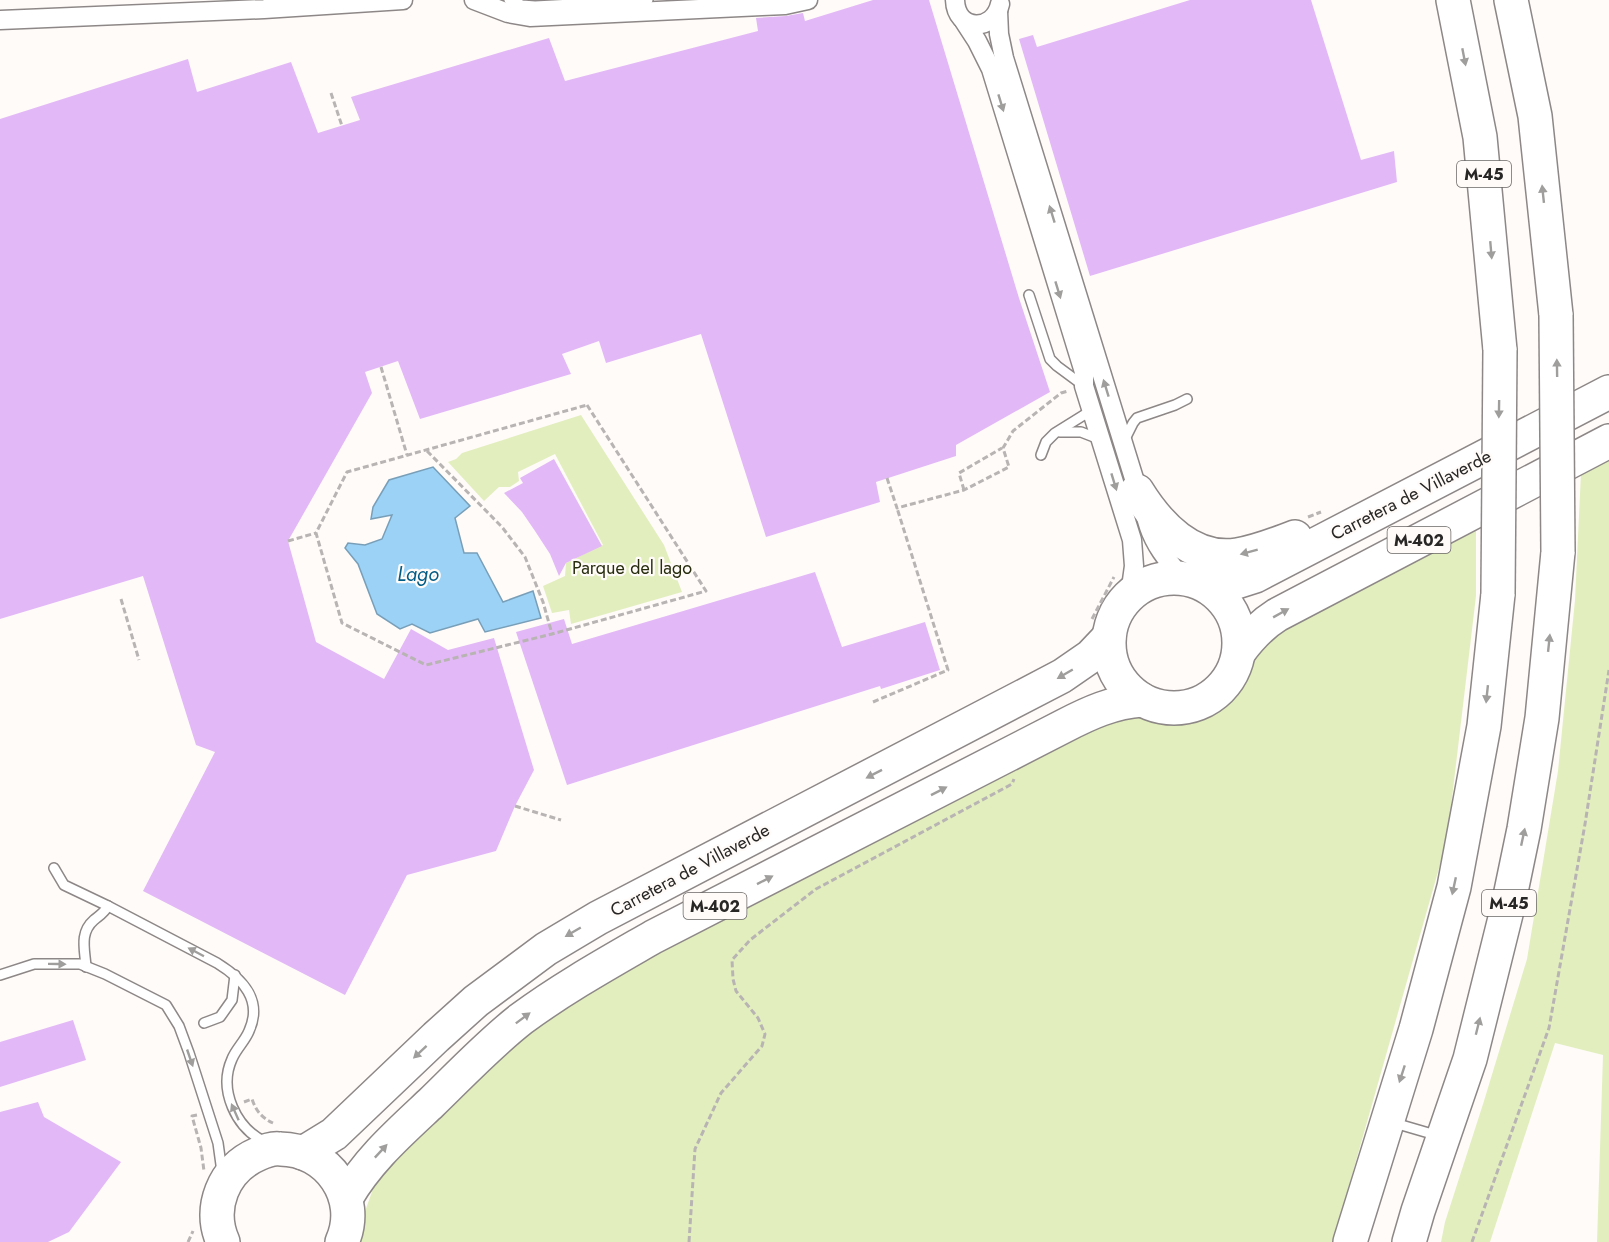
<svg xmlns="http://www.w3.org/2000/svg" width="1609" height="1242" font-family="Jost,sans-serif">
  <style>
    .green { fill: #e3eebf }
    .water { fill: #9bd2f6; stroke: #799fb8; stroke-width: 1.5 }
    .building { fill: #e3b8f6 }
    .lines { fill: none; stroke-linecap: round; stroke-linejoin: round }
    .lane-casing { stroke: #8d8887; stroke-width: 12 }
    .street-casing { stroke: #8d8887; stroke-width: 21 }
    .highway-casing { stroke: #8d8887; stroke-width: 36 }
    .path { stroke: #b8b4b3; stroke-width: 3; stroke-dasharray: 6 3; stroke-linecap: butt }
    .lane { stroke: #fff; stroke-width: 9 }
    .street { stroke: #fff; stroke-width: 18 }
    .highway { stroke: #fff; stroke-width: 33 }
    .highway-bridge-casing { stroke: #8d8887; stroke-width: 36; stroke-linecap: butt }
    .highway-bridge { stroke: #fff; stroke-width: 33 }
    .oneway { fill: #9f9e9d }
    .labels { text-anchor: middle; stroke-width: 4.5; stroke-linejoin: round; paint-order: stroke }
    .shield { fill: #fffbf9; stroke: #696765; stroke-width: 1.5 }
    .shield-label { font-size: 16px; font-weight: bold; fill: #292726 }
    .street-label { font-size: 18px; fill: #292726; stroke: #fffbf9 }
    .park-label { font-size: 18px; fill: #282d0e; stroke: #fffbf9 }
    .water-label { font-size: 20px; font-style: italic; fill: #005b85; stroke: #fffbf9 }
  </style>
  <rect width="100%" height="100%" fill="#fffbf9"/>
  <g class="green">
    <path d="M581,415L664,545L682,592L571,624L569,610L552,613L543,586L565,576L566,563L603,545L555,454L518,472L519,481L510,487H499L484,501L448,462L456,459L462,453Z"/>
    <path d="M1609,459V1242H1597L1603,1055L1555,1043L1490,1242H1441L1445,1222L1484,1101L1527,959L1558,771L1575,600L1581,473Z"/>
    <path d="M1476,522V596L1447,840L1333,1242H354L378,1175L458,1092L557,1005L685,940L822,860L1060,742L1142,713L1171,726L1219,701L1250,656L1286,622Z"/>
  </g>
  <path class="water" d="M433,467L470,506L455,518L464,553H477L503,602L533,591L541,618L485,632L478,619L430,633L412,624L400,629L377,614L358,564L345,548L348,543L365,545L382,539L392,515L371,519L373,507L389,480Z"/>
  <g class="building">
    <path d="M873,0H929L1019,298L1050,392L956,445V456L876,482L880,502L766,537L701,334L606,363L599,341L562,354L571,374L420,419L398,361L365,372L372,393L288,541L316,642L384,679L411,629L448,650L494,638L534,770L515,806L496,851L407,875L345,995L143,891L215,752L196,745L143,576L0,619V119L188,59L197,92L291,62L318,133L360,120L351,97L549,38L565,81L758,31L756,18L786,16L803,13L805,21Z"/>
    <path d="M1190,0H1311L1361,160L1394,151L1397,182L1090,276L1019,39L1033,35L1037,47Z"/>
    <path d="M554,459L602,546L566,563L559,576L550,554L535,531L522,512L504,493L523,483L520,478Z"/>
    <path d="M815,572L842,647L925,622L940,670L881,689L880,686L567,785L516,632L564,619L572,644Z"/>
    <path d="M73,1020L86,1060L0,1087V1042Z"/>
    <path d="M38,1102L44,1117L121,1162L69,1232L48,1242H0V1112Z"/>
  </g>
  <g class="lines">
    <defs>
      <g id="lane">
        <path d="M509,0L522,5L535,6L648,0"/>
        <path d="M1029,295L1050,359L1057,366L1084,386"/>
        <path d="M1060,432H1081L1099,439"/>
        <path d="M1125,439L1133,423L1137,418L1175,405L1187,399"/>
        <path d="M1041,455L1046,442L1055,433L1092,410"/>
        <path d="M54,868L64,885L108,906L217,963C243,979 263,1000 249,1031C245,1041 236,1049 232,1059C218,1090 236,1128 265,1142"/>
        <path d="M86,967C85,950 79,933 94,920C100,915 104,913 108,906"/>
        <path d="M0,975L34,964H80L105,974L166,1005L179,1026L189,1053L218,1143L222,1172"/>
        <path d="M204,1023L220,1017L232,1000L235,975"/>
        <path d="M1391,1122L1439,1136"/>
      </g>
      <g id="street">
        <path d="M474,0L508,13L530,17L762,6L785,5L808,0"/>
        <path d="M955,0C956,32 994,32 1000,4"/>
        <path d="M998,11L999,34L1004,58L1149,527C1156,548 1170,563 1183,579"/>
        <path d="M0,20L264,9L403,0"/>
        <path d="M964,21L977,41L991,69L1084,372V386L1132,540L1134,566L1130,595"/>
      </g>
      <g id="highway">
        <path d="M1453,0L1480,137L1500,350"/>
        <path d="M1511,0L1535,116L1556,315"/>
        <path d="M1137,491C1158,525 1192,562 1237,555C1257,552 1276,544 1295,537"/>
        <circle cx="1174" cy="643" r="65"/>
        <path d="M1210,588L1233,583L1255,576L1609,392"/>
        <path d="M1239,652C1250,637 1261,625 1277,615L1609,441"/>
        <path d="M303,1153L334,1134L436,1037L476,1001L546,949L598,918L1062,676L1091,656L1109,637"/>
        <path d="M346,1198C368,1160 399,1133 431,1103C460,1075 489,1044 521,1019C563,988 608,963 653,937L1064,726C1089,713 1113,702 1142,700"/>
        <path d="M223,1242C208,1208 223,1169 258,1154C265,1151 272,1148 280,1149C328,1149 362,1198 342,1242"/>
        <path d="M1350,1242L1416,1029L1454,887L1484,726L1498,594"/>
        <path d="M1409,1242L1418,1211L1470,1059L1508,906L1524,829L1542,718L1558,552"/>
      </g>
    </defs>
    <use href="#lane" class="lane-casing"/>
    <use href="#street" class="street-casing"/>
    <use href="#highway" class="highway-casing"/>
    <g class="path">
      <path d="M331,93L342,126"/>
      <path d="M381,367L407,455"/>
      <path d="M587,405L706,591L552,634L426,665L342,623L316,533L347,472Z"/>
      <path d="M427,451L502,527L525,557L543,602L552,634"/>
      <path d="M887,478L897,508L964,490L1009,467L1003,448L1013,431L1061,393L1068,391"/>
      <path d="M964,490L959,473L1002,448"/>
      <path d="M1308,517L1321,512"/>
      <path d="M288,541L316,533"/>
      <path d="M121,599L139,660"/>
      <path d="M1092,619L1114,577"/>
      <path d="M873,702L948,670L897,508"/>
      <path d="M515,806L561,820"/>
      <path d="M244,1102L252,1099C256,1111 262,1118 273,1123"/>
      <path d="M197,1115L192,1116L201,1148L204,1171"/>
      <path d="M188,1242L193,1231"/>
      <path d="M689,1242L695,1149L721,1093L762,1046L765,1034L758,1018L736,991L733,979L732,960L750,940L816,889L1012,784L1014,779"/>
      <path d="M1472,1242L1549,1028L1585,824L1609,670"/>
    </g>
    <use href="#lane" class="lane"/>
    <use href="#street" class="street"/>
    <use href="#highway" class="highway"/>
    <defs>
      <g id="highway-bridge">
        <path d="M1556,315L1558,552"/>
        <path d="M1498,594L1500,350"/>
      </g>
    </defs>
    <use href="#highway-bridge" class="highway-bridge-casing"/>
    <use href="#highway-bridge" class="highway-bridge"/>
  </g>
  <defs><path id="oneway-solid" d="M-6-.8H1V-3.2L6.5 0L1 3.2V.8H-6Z" transform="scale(1.5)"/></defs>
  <g class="oneway">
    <use href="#oneway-solid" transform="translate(1464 57) rotate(79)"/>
    <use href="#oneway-solid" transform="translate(1001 103) rotate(73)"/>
    <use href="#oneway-solid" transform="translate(1543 194) rotate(-96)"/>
    <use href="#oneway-solid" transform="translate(1052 214) rotate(-107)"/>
    <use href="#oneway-solid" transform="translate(1491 250) rotate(85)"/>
    <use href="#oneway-solid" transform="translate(1058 290) rotate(73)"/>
    <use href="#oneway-solid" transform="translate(1557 368) rotate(-91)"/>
    <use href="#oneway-solid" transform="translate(1106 388) rotate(-107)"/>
    <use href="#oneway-solid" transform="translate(1499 409) rotate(91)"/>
    <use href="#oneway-solid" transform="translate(1114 482) rotate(73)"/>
    <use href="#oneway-solid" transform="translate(1249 552) rotate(165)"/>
    <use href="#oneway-solid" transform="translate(1281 613) rotate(-29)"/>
    <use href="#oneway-solid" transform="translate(1549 643) rotate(-84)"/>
    <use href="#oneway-solid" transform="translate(1065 674) rotate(150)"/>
    <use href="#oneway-solid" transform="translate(1487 694) rotate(96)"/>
    <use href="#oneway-solid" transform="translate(874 774) rotate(153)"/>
    <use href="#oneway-solid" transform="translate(939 791) rotate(-27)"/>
    <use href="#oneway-solid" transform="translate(1523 837) rotate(-78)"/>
    <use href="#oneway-solid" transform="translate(765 880) rotate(-27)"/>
    <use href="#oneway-solid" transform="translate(1454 886) rotate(102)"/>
    <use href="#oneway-solid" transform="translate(573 932) rotate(150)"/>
    <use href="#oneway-solid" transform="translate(196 952) rotate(-152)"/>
    <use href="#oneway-solid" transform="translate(57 964) rotate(1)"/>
    <use href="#oneway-solid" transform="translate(523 1018) rotate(-37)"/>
    <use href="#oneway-solid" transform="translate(1478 1026) rotate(-76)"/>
    <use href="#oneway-solid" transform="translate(420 1052) rotate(137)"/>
    <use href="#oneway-solid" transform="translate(190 1058) rotate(71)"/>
    <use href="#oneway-solid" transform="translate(1402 1074) rotate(108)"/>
    <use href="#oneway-solid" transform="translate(235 1112) rotate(-114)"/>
    <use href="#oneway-solid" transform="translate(381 1151) rotate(-47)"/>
  </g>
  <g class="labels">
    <g class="shield">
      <rect x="1457" y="161" width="54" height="26" rx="4.5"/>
      <rect x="1387.5" y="527" width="63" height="26" rx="4.5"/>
      <rect x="1482" y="890" width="54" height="26" rx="4.5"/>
      <rect x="683.5" y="893" width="63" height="26" rx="4.5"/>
    </g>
    <g class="shield-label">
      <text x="1484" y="180">M-45</text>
      <text x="1419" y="546">M-402</text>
      <text x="1509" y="909">M-45</text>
      <text x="715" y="912">M-402</text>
    </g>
    <g class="street-label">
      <text transform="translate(1411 495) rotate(-27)" y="6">Carretera de Villaverde</text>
      <text transform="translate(690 870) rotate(-28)" y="6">Carretera de Villaverde</text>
    </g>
    <g class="park-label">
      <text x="632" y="574">Parque del lago</text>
    </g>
    <g class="water-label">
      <text x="418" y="581">Lago</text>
    </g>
  </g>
</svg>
